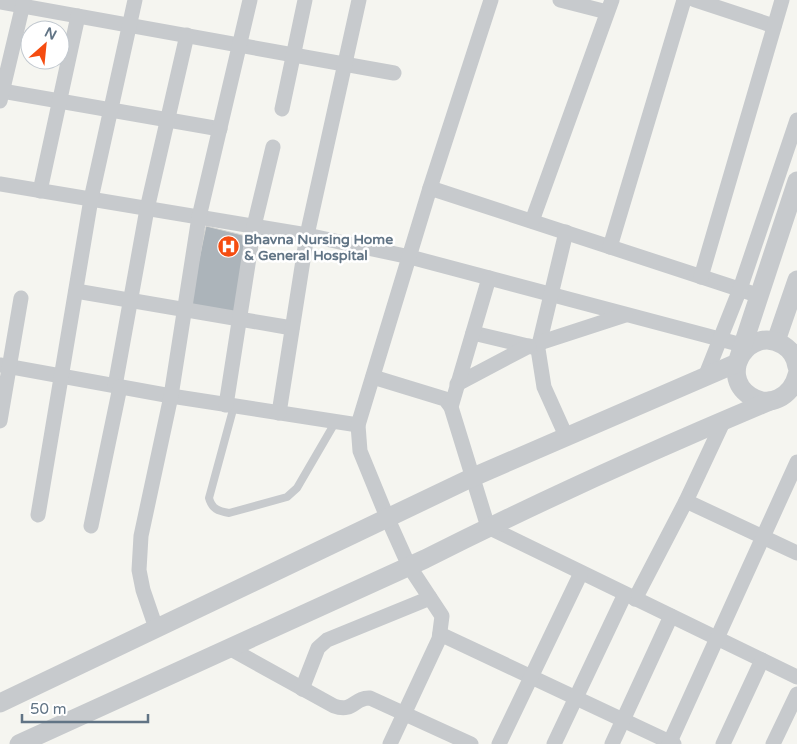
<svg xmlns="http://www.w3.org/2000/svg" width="797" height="744" font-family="'Varela Round',sans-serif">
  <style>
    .building { fill: #acb4ba; stroke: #d6d6d3; filter: url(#shadow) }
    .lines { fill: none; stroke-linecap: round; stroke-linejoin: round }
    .service { stroke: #c7cacd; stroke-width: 8 }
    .minor { stroke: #c7cacd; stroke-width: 15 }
    .tertiary { stroke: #c7cacd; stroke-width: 19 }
    .labels { text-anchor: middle; stroke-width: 5; stroke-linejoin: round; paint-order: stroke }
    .poi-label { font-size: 14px; font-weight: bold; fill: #617485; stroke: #fff; text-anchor: start }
  </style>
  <defs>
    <filter id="shadow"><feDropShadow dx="-4.5" dy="4.5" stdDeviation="1" flood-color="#0004"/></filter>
  </defs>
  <rect width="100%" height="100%" fill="#f5f5f0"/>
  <path class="building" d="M206,226L250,237L234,316L189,307Z"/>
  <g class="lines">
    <path class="service" d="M234,406L209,498C212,509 218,511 229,513L287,497L297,488L336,421"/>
    <g class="minor">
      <path d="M560,0L607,12"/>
      <path d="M695,0L774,26"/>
      <path d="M0,2L394,73"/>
      <path d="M2,91L220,129"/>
      <path d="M0,101L24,0"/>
      <path d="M282,109L305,0"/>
      <path d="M0,184L307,235L410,257L742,345"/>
      <path d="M430,188L757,295"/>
      <path d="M40,191L78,16"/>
      <path d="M532,221L612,0"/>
      <path d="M566,232L538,349L544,387L566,436"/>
      <path d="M610,247L684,0"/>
      <path d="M701,277L782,0"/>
      <path d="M76,291L292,328"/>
      <path d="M473,333L532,347"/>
      <path d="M539,343L625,315"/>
      <path d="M0,365L171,396L358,425"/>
      <path d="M373,377L445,399L451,407L488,527L797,677"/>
      <path d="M705,377L740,289L797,120"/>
      <path d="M457,384L529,346"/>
      <path d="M115,386L147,209L187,35"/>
      <path d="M226,405L254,226L273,147"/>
      <path d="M451,407L489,278"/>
      <path d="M279,413L307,235L359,0"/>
      <path d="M0,421L21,298"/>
      <path d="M686,501L797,553"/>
      <path d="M38,515L91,199L135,0"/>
      <path d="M91,526L120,387"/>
      <path d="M635,599L686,501L724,420"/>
      <path d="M156,628L143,590L139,570L141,536L171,396L199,217L250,0"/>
      <path d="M440,634L674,744"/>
      <path d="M229,648L334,706C354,713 354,697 370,698L471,744"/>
      <path d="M302,689L318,648L327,640L430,598"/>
      <path d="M390,744L439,639L442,616L409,566L387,517L360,451L358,425L430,188L491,0"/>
      <path d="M499,744L581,573"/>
      <path d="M554,744L625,594"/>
      <path d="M612,744L671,616"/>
      <path d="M669,744L797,462"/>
      <path d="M723,744L762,660"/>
      <path d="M773,744L797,694"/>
    </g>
    <g class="tertiary">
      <path d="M776,341L797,280"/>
      <path d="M797,367C796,358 791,350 783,345C750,324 717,374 750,396C769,409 792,396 797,375"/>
      <path d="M0,703L471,478L737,363L797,181"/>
      <path d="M19,744L425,559C538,502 653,450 770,401"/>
    </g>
  </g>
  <defs>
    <symbol id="hospital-disc" viewBox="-11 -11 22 22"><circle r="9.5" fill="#f54c10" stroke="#fff"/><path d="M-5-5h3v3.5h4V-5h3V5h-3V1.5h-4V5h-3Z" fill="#fff"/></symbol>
  </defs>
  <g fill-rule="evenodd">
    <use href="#hospital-disc" x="216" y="234" width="25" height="25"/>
  </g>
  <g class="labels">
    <g class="poi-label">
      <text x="244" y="244">Bhavna Nursing Home<tspan x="244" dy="16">&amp; General Hospital</tspan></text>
    </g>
  </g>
  <g transform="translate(45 45) rotate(27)"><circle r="24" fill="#ffffff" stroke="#c0c7ce"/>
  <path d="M0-4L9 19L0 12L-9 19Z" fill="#f54c10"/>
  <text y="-8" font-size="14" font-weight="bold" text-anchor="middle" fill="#617485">N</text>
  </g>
  <path d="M22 714v8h126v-8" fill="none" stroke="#617485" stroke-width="2.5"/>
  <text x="30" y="714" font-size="15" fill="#617485" stroke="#ffffff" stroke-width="4" paint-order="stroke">50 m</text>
</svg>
